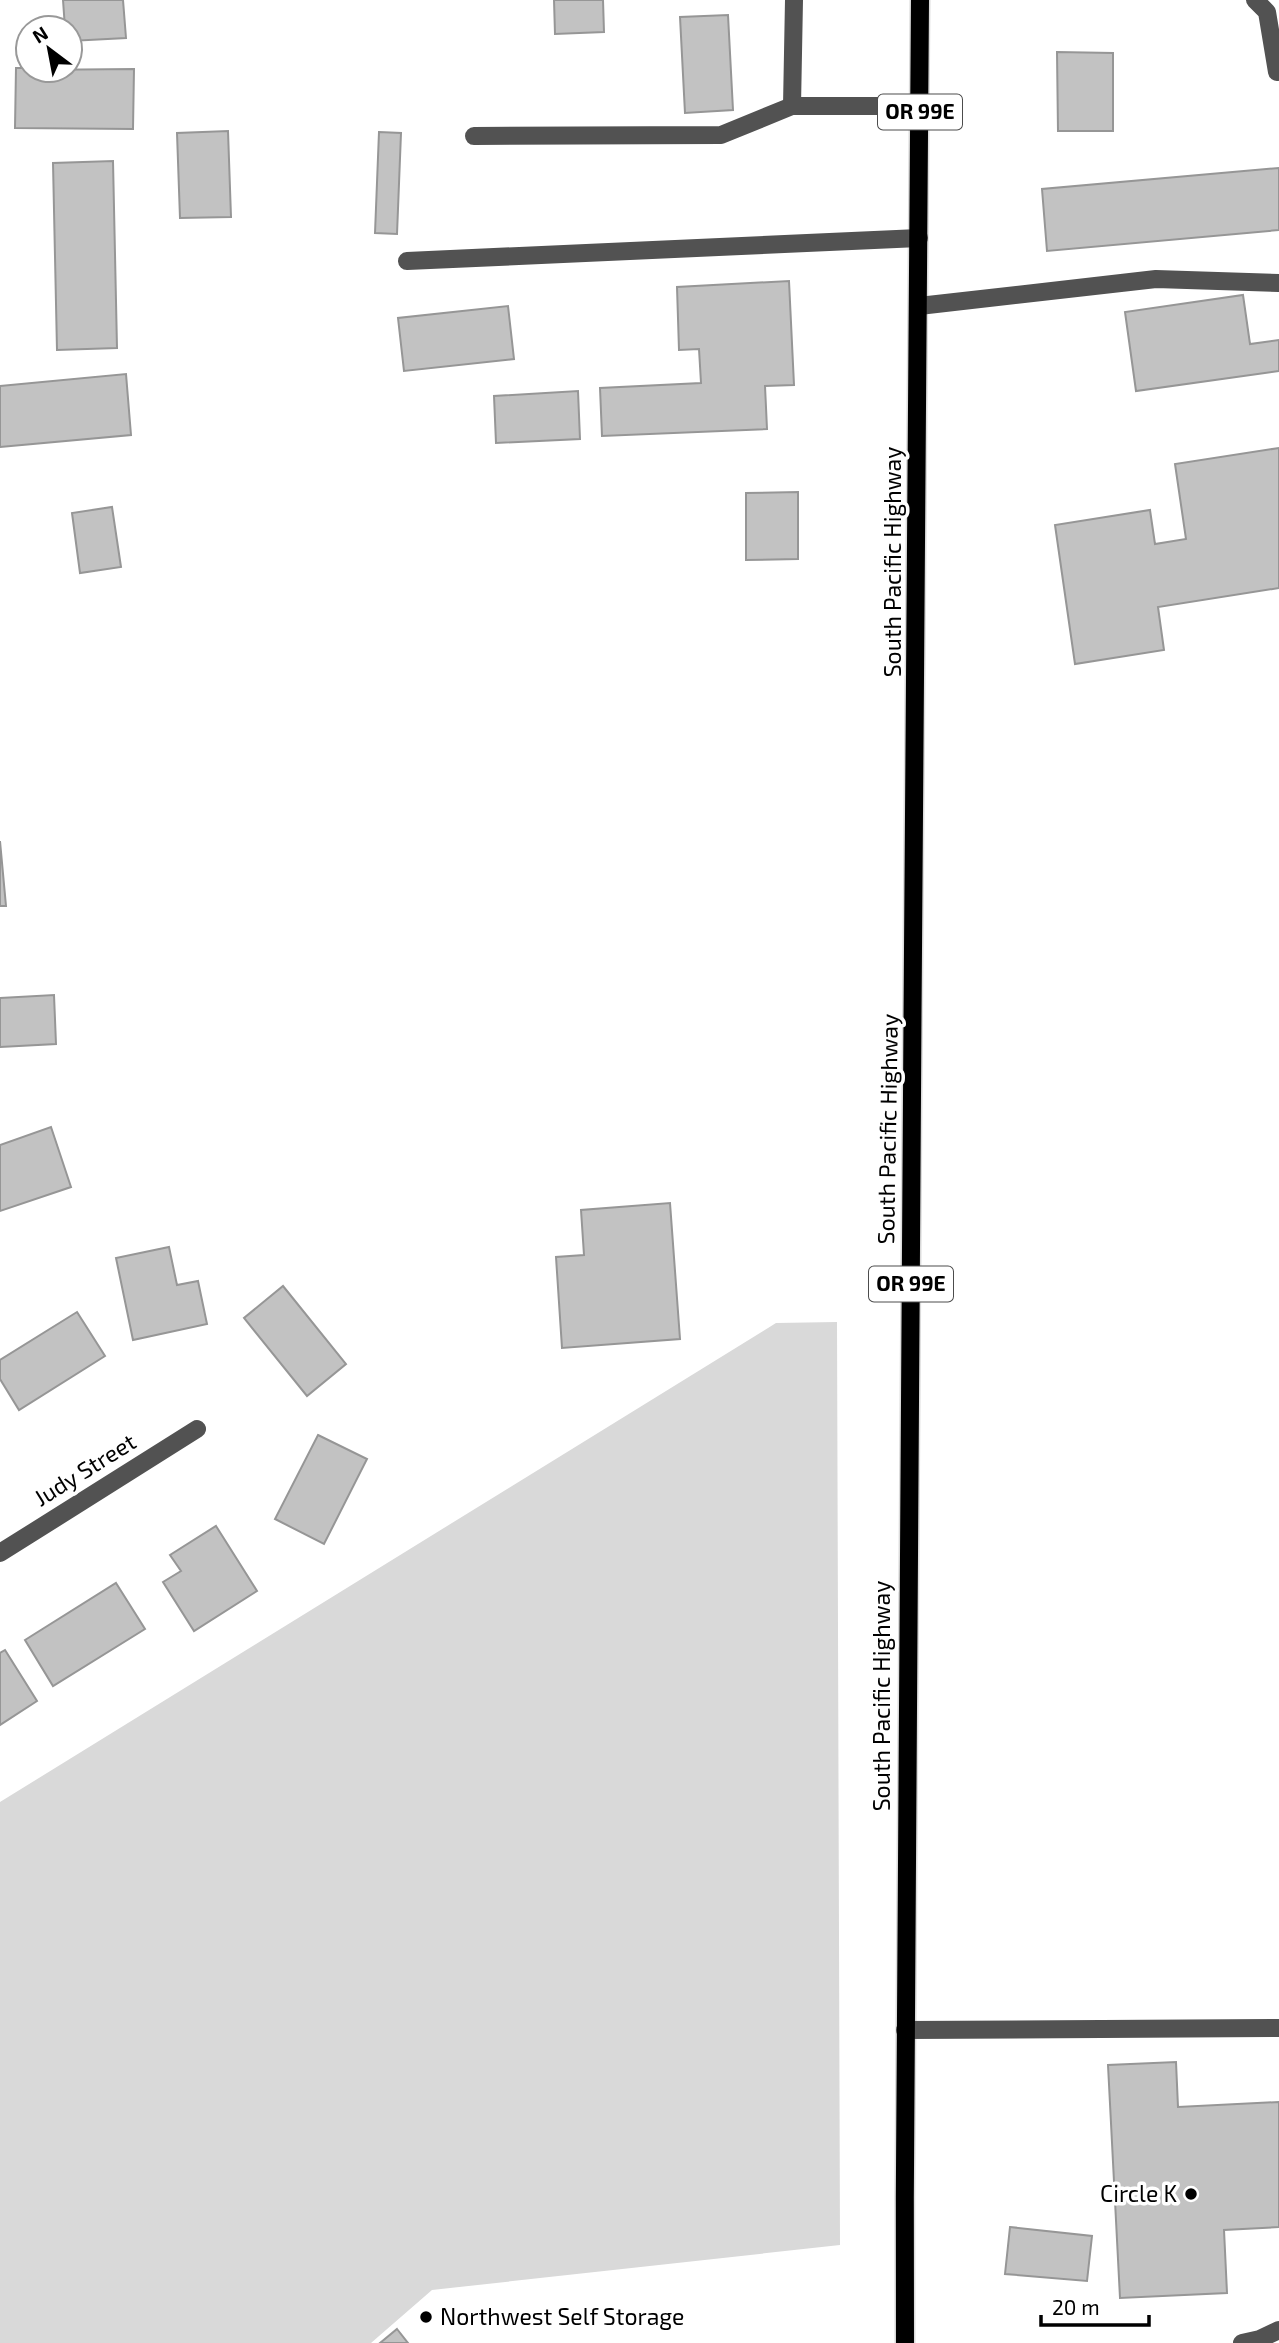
<svg xmlns="http://www.w3.org/2000/svg" width="1279" height="2343" font-family="'Exo 2',sans-serif">
  <style>
    .green { fill: #d9d9d9 }
    .building { fill: #c2c2c2; stroke: #969696; stroke-width: 2 }
    .lines { fill: none; stroke-linecap: round; stroke-linejoin: round }
    .major-casing { stroke: #dbdbdb; stroke-width: 21 }
    .minor { stroke: #525252; stroke-width: 18 }
    .major { stroke: #000; stroke-width: 18 }
    .poi-dot { fill: #000; stroke: #fff; stroke-width: 2.5 }
    .labels { text-anchor: middle; stroke-width: 7; stroke-linejoin: round; paint-order: stroke }
    .shield { fill: #fff; stroke: #4c4c4c; stroke-width: 2 }
    .shield-label { font-size: 21px; font-weight: bold; fill: #000 }
    .street-label { font-size: 23px; fill: #000; stroke: #fff }
    .poi-label { font-size: 23px; fill: #000; stroke: #fff; text-anchor: end }
  </style>
  <rect width="100%" height="100%" fill="#fff"/>
  <path class="green" d="M837,1322L840,2245L432,2290L371,2343H0V1802L776,1323Z"/>
  <g class="building">
    <path d="M63,0H123L126,38L70,41V28H65Z"/>
    <path d="M554,0H603L604,32L555,34Z"/>
    <path d="M728,15L733,110L685,113L680,17Z"/>
    <path d="M1057,52L1113,53V131H1058Z"/>
    <path d="M16,68H28V70L134,69L133,129L15,128Z"/>
    <path d="M228,131L231,217L180,218L177,133Z"/>
    <path d="M379,132L401,133L397,234L375,233Z"/>
    <path d="M113,161L117,348L57,350L53,163Z"/>
    <path d="M1279,168V230L1047,251L1042,189Z"/>
    <path d="M789,281L794,385L765,386L767,429L602,436L600,388L701,383L699,349L679,350L677,287Z"/>
    <path d="M1243,295L1250,344L1279,340V371L1136,391L1125,312Z"/>
    <path d="M508,306L514,359L404,371L398,318Z"/>
    <path d="M126,374L131,435L0,447V386Z"/>
    <path d="M578,391L580,439L496,443L494,396Z"/>
    <path d="M1279,448V588L1158,607L1164,650L1075,664L1055,525L1150,510L1155,544L1186,539L1175,464Z"/>
    <path d="M798,492V559L746,560V493Z"/>
    <path d="M112,507L121,567L80,573L72,513Z"/>
    <path d="M0,841L6,906H0Z"/>
    <path d="M54,995L56,1044L0,1047V998Z"/>
    <path d="M51,1127L71,1187L0,1211V1145Z"/>
    <path d="M670,1203L680,1339L562,1348L556,1257L584,1255L581,1210Z"/>
    <path d="M169,1247L177,1285L198,1281L207,1324L133,1340L116,1258Z"/>
    <path d="M283,1286L346,1364L307,1396L244,1318Z"/>
    <path d="M77,1312L105,1356L19,1410L0,1379V1360Z"/>
    <path d="M318,1435L367,1459L324,1544L275,1519Z"/>
    <path d="M216,1526L257,1591L194,1631L163,1582L181,1571L170,1555Z"/>
    <path d="M116,1583L145,1629L53,1686L25,1640Z"/>
    <path d="M5,1650L37,1701L0,1725V1653Z"/>
    <path d="M1176,2062L1178,2107L1279,2102V2227L1224,2230L1227,2293L1120,2298L1108,2065Z"/>
    <path d="M1010,2227L1092,2236L1087,2281L1005,2274Z"/>
    <path d="M397,2329L408,2343H380Z"/>
  </g>
  <g class="lines">
    <defs>
      <path id="major" d="M905,2343C903,1562 918,781 920,0"/>
    </defs>
    <use href="#major" class="major-casing"/>
    <g class="minor">
      <path d="M1255,0L1267,12L1277,72"/>
      <path d="M792,106L794,0"/>
      <path d="M474,136L721,135L792,106H920"/>
      <path d="M407,261L919,238"/>
      <path d="M919,306L1156,279L1279,283"/>
      <path d="M0,1553L197,1429"/>
      <path d="M905,2030L1279,2028"/>
      <path d="M1242,2343L1260,2339L1279,2330"/>
    </g>
    <use href="#major" class="major"/>
  </g>
  <g class="poi-dot">
    <circle cx="1191" cy="2194" r="7"/>
    <circle cx="426" cy="2317" r="7"/>
  </g>
  <g class="labels">
    <g class="shield">
      <rect x="878" y="94.5" width="84" height="35" rx="5"/>
      <rect x="869" y="1266.5" width="84" height="35" rx="5"/>
    </g>
    <g class="shield-label">
      <text x="920" y="119">OR 99E</text>
      <text x="911" y="1291">OR 99E</text>
    </g>
    <g class="street-label">
      <text transform="translate(893 562) rotate(-90)" y="8">South Pacific Highway</text>
      <text transform="translate(888 1129) rotate(-89)" y="8">South Pacific Highway</text>
      <text transform="translate(85 1470) rotate(-32)" y="8">Judy Street</text>
      <text transform="translate(882 1696) rotate(-90)" y="8">South Pacific Highway</text>
    </g>
    <g class="poi-label">
      <text x="1177" y="2202">Circle K</text>
      <text x="440" y="2325" text-anchor="start">Northwest Self Storage</text>
    </g>
  </g>
  <g transform="translate(49 49) rotate(328)"><circle r="33" fill="#ffffff" stroke="#999999" stroke-width="2"/>
  <path d="M0-5L12 26L0 18L-12 26Z" fill="#000000"/>
  <text y="-10" font-size="19" font-weight="bold" text-anchor="middle" fill="#000000">N</text>
  </g>
  <path d="M1041 2315v10h108v-10" fill="none" stroke="#000000" stroke-width="3.5"/>
  <text x="1052" y="2315" font-size="21" fill="#000000" stroke="#ffffff" stroke-width="5" paint-order="stroke">20 m</text>
</svg>
